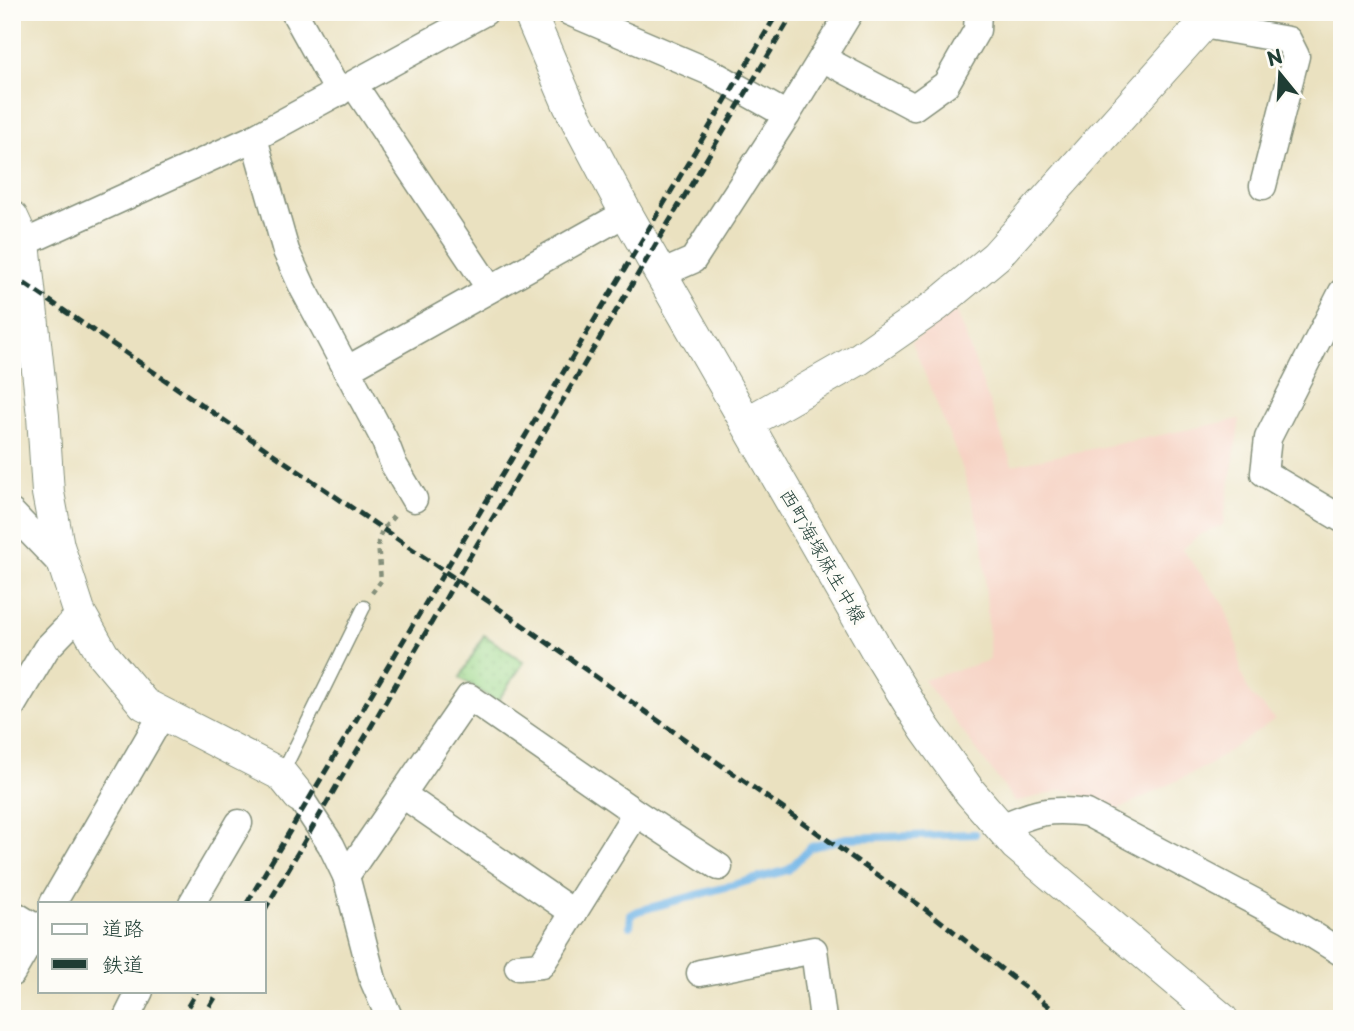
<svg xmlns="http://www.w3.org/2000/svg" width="1354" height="1031" font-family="'Playpen Sans','Klee One',sans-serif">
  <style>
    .built { fill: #f6d2c3 }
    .park { fill: url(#park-dots); stroke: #5e8a60; stroke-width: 2 }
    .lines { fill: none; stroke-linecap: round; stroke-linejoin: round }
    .stream { stroke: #71b5e7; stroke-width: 8 }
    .service-casing { stroke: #848f7a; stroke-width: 15 }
    .minor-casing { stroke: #848f7a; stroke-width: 29 }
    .tertiary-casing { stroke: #848f7a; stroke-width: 34 }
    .path { stroke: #848f7a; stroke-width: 4.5; stroke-dasharray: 5 5; stroke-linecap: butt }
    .service { stroke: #fff; stroke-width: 12 }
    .minor { stroke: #fff; stroke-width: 26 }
    .tertiary { stroke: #fff; stroke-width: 32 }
    .rail { stroke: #1f3d34; stroke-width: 5; stroke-dasharray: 10 5; stroke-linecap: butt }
    .labels { text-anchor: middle; stroke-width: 7; stroke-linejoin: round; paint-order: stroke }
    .street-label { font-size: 19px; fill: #1f3d34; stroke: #fdfcf7 }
  </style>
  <defs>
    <pattern id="park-dots" width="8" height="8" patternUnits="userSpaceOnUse" patternTransform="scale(1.75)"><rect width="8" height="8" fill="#9dd88b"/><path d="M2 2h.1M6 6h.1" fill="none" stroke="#87ba79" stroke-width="1.8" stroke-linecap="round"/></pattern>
  </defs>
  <rect width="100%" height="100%" fill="#fdfcf7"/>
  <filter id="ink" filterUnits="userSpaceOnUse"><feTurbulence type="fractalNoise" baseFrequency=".0143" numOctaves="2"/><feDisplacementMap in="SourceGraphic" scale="14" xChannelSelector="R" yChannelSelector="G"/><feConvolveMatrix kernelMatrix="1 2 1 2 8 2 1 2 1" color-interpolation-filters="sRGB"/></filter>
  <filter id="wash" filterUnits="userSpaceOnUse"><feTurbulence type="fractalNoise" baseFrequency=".00686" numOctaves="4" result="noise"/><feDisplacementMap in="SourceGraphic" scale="28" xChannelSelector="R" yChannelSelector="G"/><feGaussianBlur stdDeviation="1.57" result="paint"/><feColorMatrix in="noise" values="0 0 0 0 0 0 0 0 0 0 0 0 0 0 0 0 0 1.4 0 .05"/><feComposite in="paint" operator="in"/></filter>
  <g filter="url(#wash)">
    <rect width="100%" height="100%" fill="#eae1c0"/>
    <path class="built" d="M956,310L1012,465L1240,419L1223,525L1199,535L1182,549L1224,604L1237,643L1241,673L1250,694L1275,719L1207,766L1115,811L1073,791L1063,790L1015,802L924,680L990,660L983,542L962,467L912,342Z"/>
    <path class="park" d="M484,635L524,662L497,702L460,678Z"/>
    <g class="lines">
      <path class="stream" d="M630,926L631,915L638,911L788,870L811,847L847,838L975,834"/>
    </g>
  </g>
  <g filter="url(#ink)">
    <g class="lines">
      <defs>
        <path id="service" d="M282,774L364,607"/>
        <g id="minor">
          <path d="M294,12L339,93"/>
          <path d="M569,12L712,73L787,115"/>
          <path d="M1203,25L1288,40L1296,56L1263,186"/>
          <path d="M822,58L914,107L946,84L977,30L978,12"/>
          <path d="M354,85L490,289"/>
          <path d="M254,138L286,251L303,288L384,439L394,465L414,499"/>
          <path d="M24,243L254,138L485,12"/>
          <path d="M661,274L693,260L787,115L850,12"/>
          <path d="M1342,292L1268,438L1264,473L1342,519"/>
          <path d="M12,332H34"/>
          <path d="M346,370L626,213"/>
          <path d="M12,513L64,567"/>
          <path d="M12,706L46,649L80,614"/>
          <path d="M403,795L574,913"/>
          <path d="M299,796L331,845L346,876L373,980L390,1019"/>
          <path d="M1001,827C1036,812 1048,808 1087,813L1287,919L1342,953"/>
          <path d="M346,876L469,697L636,813L719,867"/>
          <path d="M53,903L162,715"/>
          <path d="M192,903L239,823"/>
          <path d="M12,913L40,930"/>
          <path d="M518,967L541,965L636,813"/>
          <path d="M12,973L40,925"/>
          <path d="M700,973L814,950L823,1019"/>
          <path d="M126,1019L140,991"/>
        </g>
        <g id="tertiary">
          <path d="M529,12L569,105L626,213L876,649L925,729L970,792L1016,845L1222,1019"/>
          <path d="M12,217L24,243L43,416L48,493L58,546L80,614L103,655L144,704L282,775L299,796"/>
          <path d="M747,423L859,359L937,305L996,256L1214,12"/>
        </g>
      </defs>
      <use href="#service" class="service-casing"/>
      <use href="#minor" class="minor-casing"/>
      <use href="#tertiary" class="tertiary-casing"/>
      <path class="path" d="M372,593L381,581L378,542L382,530L395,515"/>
      <use href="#service" class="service"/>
      <use href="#minor" class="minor"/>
      <use href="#tertiary" class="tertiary"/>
      <g class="rail">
        <path d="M12,275L501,610L839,848L925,909L1065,1019"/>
        <path d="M247,903L778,12"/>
        <path d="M264,911L469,558L794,12"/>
        <path d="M180,1019L197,991"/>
        <path d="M202,1019L219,991"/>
      </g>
    </g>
  </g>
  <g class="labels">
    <g class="street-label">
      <text transform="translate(823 556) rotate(60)" y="7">西町海塚麻生中線</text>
    </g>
  </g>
  <rect width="1354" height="1031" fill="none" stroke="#fdfcf7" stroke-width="42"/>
  <rect x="38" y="902" width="228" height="91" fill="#fdfcf7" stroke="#a4b0a9" stroke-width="2"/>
  <rect x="52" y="924" width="35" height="10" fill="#ffffff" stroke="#a4b0a9" stroke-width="2"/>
  <text x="102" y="936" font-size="21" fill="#1f3d34">道路</text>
  <rect x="52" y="959" width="35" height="10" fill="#1f3d34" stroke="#a4b0a9" stroke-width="2"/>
  <text x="102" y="972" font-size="21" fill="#1f3d34">鉄道</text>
  <g transform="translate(1280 74) rotate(342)" stroke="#fdfcf7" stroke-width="5" paint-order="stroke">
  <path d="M0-5L12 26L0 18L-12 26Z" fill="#1f3d34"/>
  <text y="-10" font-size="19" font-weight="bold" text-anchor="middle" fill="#1f3d34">N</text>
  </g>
</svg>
